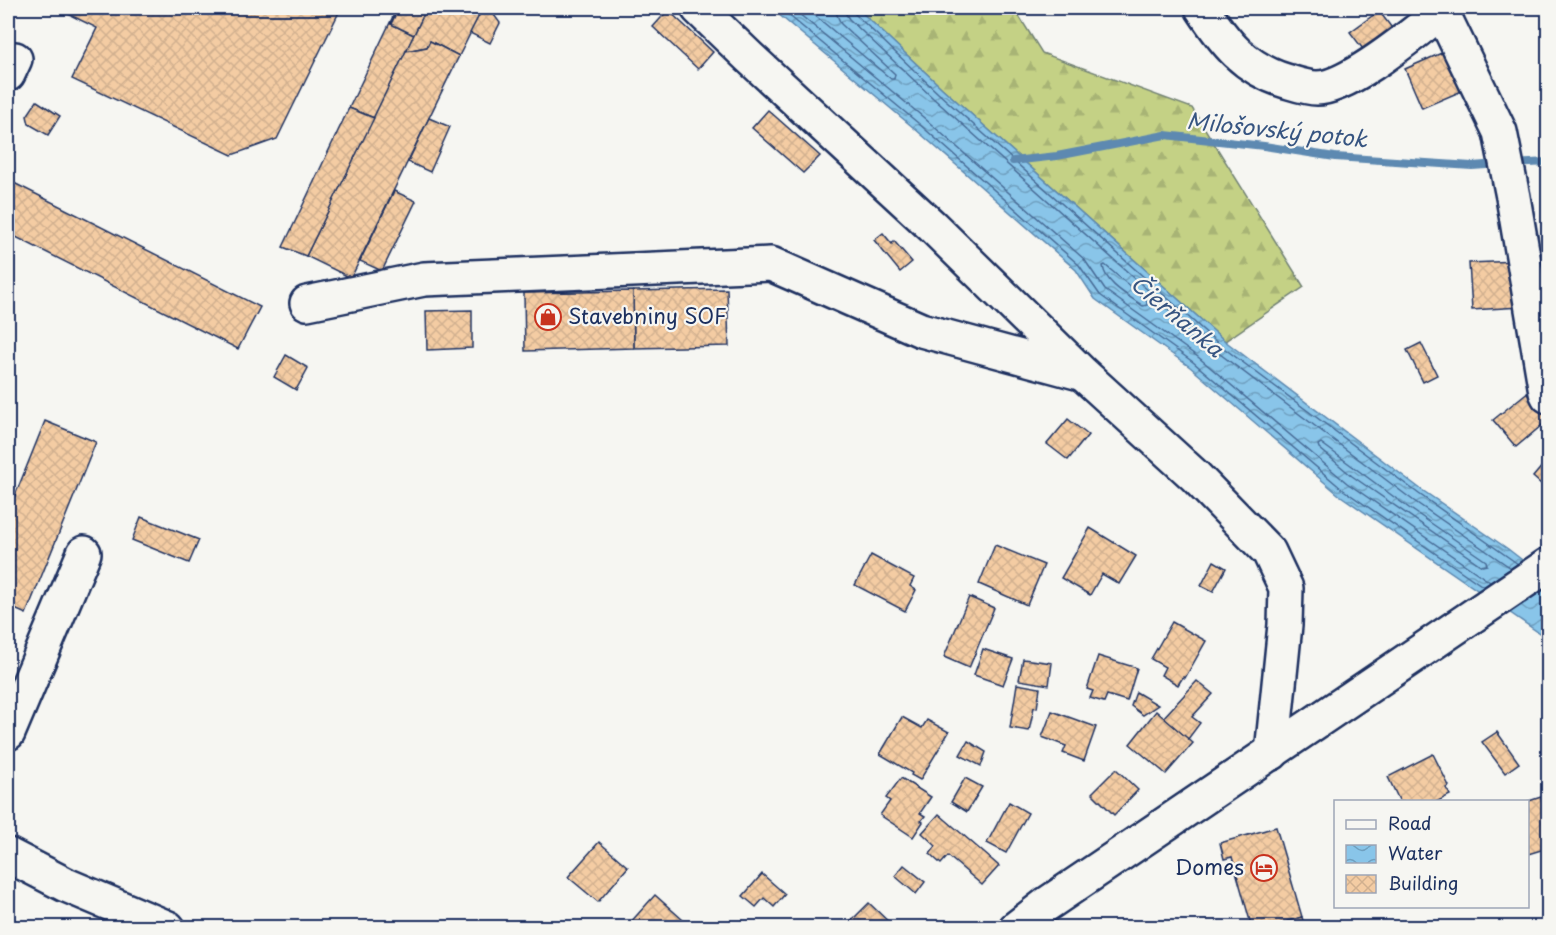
<svg xmlns="http://www.w3.org/2000/svg" width="1556" height="935" font-family="'Playpen Sans',sans-serif">
  <style>
    .forest { fill: url(#forest-firs); stroke: #708072; stroke-width: 1.5 }
    .water { fill: url(#water-waves); stroke: #5d89b1; stroke-width: 1.5 }
    .lines { fill: none; stroke-linecap: round; stroke-linejoin: round }
    .shore { stroke: #476b96; stroke-width: 1.5 }
    .stream { stroke: #5d89b1; stroke-width: 8 }
    .building { fill: url(#building-cross-hatch); stroke: #1b2f5e; stroke-width: 1.5 }
    .minor-casing { stroke: #1b2f5e; stroke-width: 38 }
    .minor { stroke: #f6f6f2; stroke-width: 33 }
    .labels { text-anchor: middle; stroke-width: 4.5; stroke-linejoin: round; paint-order: stroke }
    .poi-label { font-size: 21px; fill: #1b2f5e; stroke: #f6f6f2; text-anchor: start }
    .water-label { font-size: 22px; font-style: italic; fill: #365481; stroke: #f6f6f2 }
  </style>
  <defs>
    <pattern id="forest-firs" width="22" height="20" patternUnits="userSpaceOnUse" patternTransform="scale(1.5)"><rect width="22" height="20" fill="#c4d185"/><path d="M5 1l3.5 6h-7zM16 11l3.5 6h-7z" fill="#a8b475"/></pattern>
    <pattern id="water-waves" width="16" height="10" patternUnits="userSpaceOnUse" patternTransform="scale(1.5)"><rect width="16" height="10" fill="#89c5e9"/><path d="M0 5q4-4 8 0t8 0" fill="none" stroke="#6fa0c0"/></pattern>
    <pattern id="building-cross-hatch" width="8" height="8" patternUnits="userSpaceOnUse" patternTransform="scale(1.5)"><rect width="8" height="8" fill="#f4cca3"/><path d="M0 0l8 8M0 8l8-8" fill="none" stroke="#d1b08f"/></pattern>
  </defs>
  <rect width="100%" height="100%" fill="#f6f6f2"/>
  <filter id="ink" filterUnits="userSpaceOnUse"><feTurbulence type="fractalNoise" baseFrequency=".0167" numOctaves="2"/><feDisplacementMap in="SourceGraphic" scale="12" xChannelSelector="R" yChannelSelector="G"/><feConvolveMatrix kernelMatrix="1 2 1 2 8 2 1 2 1" color-interpolation-filters="sRGB"/></filter>
  <g filter="url(#ink)">
    <path class="forest" d="M857,8H1014L1042,53L1192,108L1304,287L1225,341L942,88Z"/>
    <path class="water" d="M771,8H857L942,88L1225,341L1422,490L1508,549L1548,580V639L1338,494L1190,367L1095,299L1076,270L914,128Z"/>
    <g class="lines">
      <g class="shore">
        <path d="M780,8L918,123L1079,265L1100,295L1193,362L1342,489L1484,587"/>
        <path d="M792,8L923,117L1084,259L1105,290L1198,357L1347,483L1490,582"/>
        <path d="M806,8L891,79H894L895,74L841,24L837,15L836,8"/>
        <path d="M845,8L846,14L849,19L933,98L1216,351L1414,501L1511,568"/>
        <path d="M853,8L855,14L938,93L1221,346L1419,494L1518,564"/>
        <path d="M1105,265L1147,301V305L1143,306C1129,296 1105,284 1103,266Z"/>
        <path d="M1321,443L1409,508L1486,561L1487,565L1482,566L1352,476L1319,448L1318,445Z"/>
      </g>
      <g class="stream">
        <path d="M1013,161L1057,156L1165,135L1264,146L1335,157L1472,166L1500,164"/>
        <path d="M1513,164L1548,162"/>
      </g>
    </g>
    <g class="building">
      <path d="M56,8H341L277,139L232,155L72,79L97,28Z"/>
      <path d="M397,8H399L391,24L414,35L374,118L349,108Z"/>
      <path d="M399,8H427L414,35L391,24Z"/>
      <path d="M427,8H483L459,56L430,41L427,47L406,51Z"/>
      <path d="M483,8H489L500,23L490,43L470,33Z"/>
      <path d="M668,10L713,52L698,69L653,27Z"/>
      <path d="M1379,11L1395,32L1366,53L1350,32Z"/>
      <path d="M430,41L459,56L351,278L306,256L406,51L427,47Z"/>
      <path d="M1444,52L1469,88L1422,108L1405,69Z"/>
      <path d="M37,101L60,116L48,135L29,124L27,116Z"/>
      <path d="M349,108L374,118L306,256L283,247Z"/>
      <path d="M768,110L820,156L803,173L752,128Z"/>
      <path d="M429,118L450,127L430,172L408,162Z"/>
      <path d="M8,180L260,307L238,349L8,233Z"/>
      <path d="M394,191L416,201L382,271L360,261Z"/>
      <path d="M883,233L892,244L894,241L912,262L900,272L874,240Z"/>
      <path d="M1518,261L1520,307L1472,310L1469,263Z"/>
      <path d="M727,289L729,346L634,348L633,291Z"/>
      <path d="M633,291L634,348L525,351L524,293Z"/>
      <path d="M472,310V348L427,350L426,311Z"/>
      <path d="M1421,343L1437,375L1423,382L1407,350Z"/>
      <path d="M286,355L308,368L296,390L274,377Z"/>
      <path d="M1535,386L1548,406V420L1516,447L1493,420Z"/>
      <path d="M1068,419L1088,435L1068,460L1047,444Z"/>
      <path d="M45,421L96,442L26,614L8,606V513Z"/>
      <path d="M1548,459V490L1533,477Z"/>
      <path d="M141,517L199,540L189,563L132,540Z"/>
      <path d="M1090,528L1136,556L1119,584L1102,574L1090,595L1061,578Z"/>
      <path d="M995,545L1044,565L1027,605L979,584Z"/>
      <path d="M871,555L914,578L910,586L916,590L905,611L855,585Z"/>
      <path d="M1214,561L1226,568L1213,592L1201,586Z"/>
      <path d="M969,597L994,608L969,668L944,657Z"/>
      <path d="M1172,622L1206,641L1185,678L1183,677L1178,685L1161,675L1165,667L1151,659Z"/>
      <path d="M983,649L1013,659L1003,685L974,675Z"/>
      <path d="M1098,656L1137,668L1127,701L1107,695L1104,702L1090,698L1093,691L1087,689Z"/>
      <path d="M1023,659L1052,663L1049,685L1019,680Z"/>
      <path d="M1197,681L1213,694L1192,717L1200,723L1188,739L1163,718Z"/>
      <path d="M1017,684L1040,688L1037,708L1034,707L1029,731L1010,728Z"/>
      <path d="M1136,692L1158,705L1143,715L1131,706Z"/>
      <path d="M1052,711L1096,727L1084,761L1063,753L1066,746L1042,737Z"/>
      <path d="M1156,711L1193,743L1166,774L1130,744Z"/>
      <path d="M902,717L922,728L927,720L949,732L920,780L911,775L912,773L880,754Z"/>
      <path d="M1497,732L1519,763L1505,773L1482,742Z"/>
      <path d="M968,741L986,752L981,766L960,755Z"/>
      <path d="M1433,754L1449,786L1446,788L1450,795L1436,802H1400L1388,777Z"/>
      <path d="M1116,769L1138,790L1114,815L1092,793Z"/>
      <path d="M901,778L931,797L920,813L925,816L921,821L923,822L913,837L880,815L890,801L886,798Z"/>
      <path d="M965,778L982,787L967,812L951,802Z"/>
      <path d="M1541,797L1548,821V848L1528,854V802H1526Z"/>
      <path d="M1009,802L1028,813L1006,853L987,843Z"/>
      <path d="M939,814L999,866L982,885L948,856L941,864L930,854L936,846L922,833Z"/>
      <path d="M1276,827L1302,917L1265,928H1252L1232,857L1224,859L1220,843Z"/>
      <path d="M599,842L628,867L598,902L568,877Z"/>
      <path d="M904,865L925,882L916,894L895,876Z"/>
      <path d="M762,874L785,894L774,907L764,898L756,907L743,896Z"/>
      <path d="M655,895L692,928H633L629,924Z"/>
      <path d="M869,903L895,928H844Z"/>
      <path d="M1302,917L1305,928H1265Z"/>
    </g>
    <g class="lines">
      <defs>
        <g id="minor">
          <path d="M698,8L749,57L932,226L1082,373L1195,476L1269,552L1286,588L1285,625L1272,753"/>
          <path d="M1202,8C1225,43 1244,68 1286,81C1296,84 1307,88 1317,88C1349,88 1415,32 1441,12"/>
          <path d="M1440,8L1500,132L1513,197L1546,392L1548,396"/>
          <path d="M8,74L15,59"/>
          <path d="M307,303L424,279L771,264L921,330L1080,373"/>
          <path d="M8,733L84,553"/>
          <path d="M8,855L66,885L168,928"/>
          <path d="M1016,928L1047,904L1548,565"/>
        </g>
      </defs>
      <use href="#minor" class="minor-casing"/>
      <use href="#minor" class="minor"/>
    </g>
  </g>
  <defs>
    <symbol id="shop-ring" viewBox="-11 -11 22 22"><circle r="9.5" fill="#f6f6f2" stroke="#c8321e" stroke-width="1.5"/><path d="M-5-2.5h2.3a2.7 3.5 0 0 1 5.4 0H5L5.5 6h-11ZM-1.5-2.5h3a1.5 2.3 0 0 0-3 0Z" fill="#c8321e"/></symbol>
    <symbol id="hotel-ring" viewBox="-11 -11 22 22"><circle r="9.5" fill="#f6f6f2" stroke="#c8321e" stroke-width="1.5"/><path d="M-6-4.5h1.5V1H6V5H4.5V3h-9V5H-6ZM-4 0a1.8 1.8 0 1 1 3.6 0ZM.5 0V-2.5h3Q6-2.5 6 0Z" fill="#c8321e"/></symbol>
  </defs>
  <g fill-rule="evenodd">
    <use href="#shop-ring" x="533" y="302" width="30" height="30"/>
    <use href="#hotel-ring" x="1249" y="853" width="30" height="30"/>
  </g>
  <g class="labels">
    <g class="poi-label">
      <text x="568" y="324">Stavebniny SOF</text>
      <text x="1244" y="875" text-anchor="end">Domes</text>
    </g>
    <g class="water-label">
      <text transform="translate(1277 130) rotate(6)" y="8">Milošovský potok</text>
      <text transform="translate(1177 316) rotate(40)" y="8">Čierňanka</text>
    </g>
  </g>
  <rect width="1556" height="935" fill="none" stroke="#f6f6f2" stroke-width="30"/>
  <rect x="15" y="15" width="1526" height="905" fill="none" stroke="#1b2f5e" stroke-width="2" filter="url(#ink)"/>
  <rect x="1334" y="800" width="195" height="108" fill="#f6f6f2" stroke="#9ea6b7" stroke-width="1.5"/>
  <rect x="1346" y="820" width="30" height="9" fill="#f6f6f2" stroke="#9ea6b7" stroke-width="1.5"/>
  <text x="1388" y="830" font-size="18" fill="#1b2f5e">Road</text>
  <rect x="1346" y="845" width="30" height="18" fill="url(#water-waves)" stroke="#9ea6b7" stroke-width="1.5"/>
  <text x="1388" y="860" font-size="18" fill="#1b2f5e">Water</text>
  <rect x="1346" y="875" width="30" height="18" fill="url(#building-cross-hatch)" stroke="#9ea6b7" stroke-width="1.5"/>
  <text x="1388" y="890" font-size="18" fill="#1b2f5e">Building</text>
</svg>
